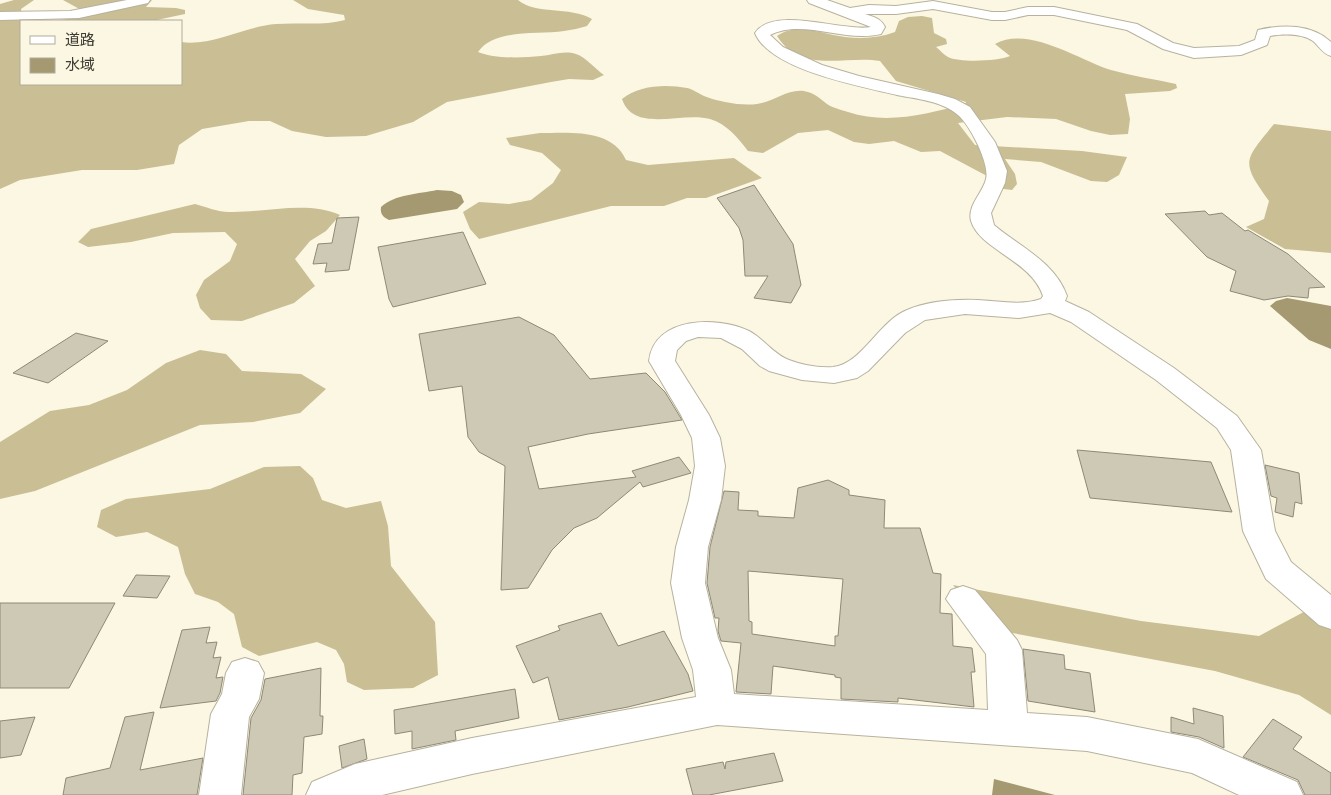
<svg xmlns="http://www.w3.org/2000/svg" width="1331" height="795" font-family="Karla,'Noto Sans JP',sans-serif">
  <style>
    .forest { fill: #c9be94 }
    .water { fill: #a49970 }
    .building { fill: #cec9b5; stroke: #8e8977; fill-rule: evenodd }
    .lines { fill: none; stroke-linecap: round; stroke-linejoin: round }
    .minor-casing { stroke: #b7b29f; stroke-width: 2 }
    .minor { fill: #fff; fill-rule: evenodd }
  </style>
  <rect width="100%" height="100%" fill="#fcf7e2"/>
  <g class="forest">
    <path d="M14,0H34L21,9L22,17C40,24 62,20 81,17L83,11L63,0H152L146,7L176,8L185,10V14L152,21H21V84H181V42C210,47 246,26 276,24C299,22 323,26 345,20L344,15L308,9L293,0H518C535,15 570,6 592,19L587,26C580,28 572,30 564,31C539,35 495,28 478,52C495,59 522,58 541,56C552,55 564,50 576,54C586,57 595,69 604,75L593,80L569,79L551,82L447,102L413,122L366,136L326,137L292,131L270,121H249L202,129L179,145L174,164L137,170H82L20,180L0,189V4Z"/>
    <path d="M922,16L932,18L934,33L946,39L947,44L936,47C940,50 944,55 948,57C960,63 999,61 1010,56L995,44C1028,25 1079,60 1111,70C1132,76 1154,79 1176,84L1177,88L1170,91L1125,94L1130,119L1128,134L1110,135L1091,131L1056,119L1007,117L958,123L975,145L1082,151L1127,157L1119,175L1107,182L1091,181L1041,162L1005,159L1015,174L1017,184L1012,190L987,187V176L940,151L921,152L894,141L869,144L854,142L828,130L798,133L763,153L748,151C738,138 727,124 710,119C682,111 634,134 622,99C639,85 666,84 687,88C693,89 699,94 704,96C719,102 741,106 757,104C774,102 786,89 804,91C815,93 819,98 827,104C833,108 842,110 848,112C887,125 927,114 965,104L966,102L896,81L880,61C853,56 819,68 793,53C787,49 781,42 777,36C798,22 821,34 845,37C862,39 879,38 895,32L899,21L908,17Z"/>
    <path d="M1274,124L1331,131V253L1285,249L1246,227L1264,219L1269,201C1240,161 1244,161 1274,124Z"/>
    <path d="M540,133C569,133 612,128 626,160L648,165L734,158L762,178L706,198H687L664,206H611L479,239L470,229L463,212L479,202L509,204L531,200L553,183L561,170L542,153L510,145L506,138Z"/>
    <path d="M195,204C206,207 218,212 229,212C265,213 306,200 340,215L326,231L310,241L295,259L315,286L294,303L242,321L211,320L200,308L196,295L204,280L230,261L237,244L225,232L173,233L131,242L88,247L78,242L91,229Z"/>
    <path d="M200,350L226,354L242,371L301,374L326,389L300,413L253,422L200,425L35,491L0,499V442L50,411L89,405L127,390L166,363Z"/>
    <path d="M300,466L313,478L322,500L346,508L381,501L388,526L391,566L435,622L438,675L413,688L364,690L347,682L344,664L336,650L317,642L259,656L242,647L234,614L218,602L195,594L185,574L178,547L147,532L116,537L97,527L101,510L126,499L210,489L264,467Z"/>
    <path d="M953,585L1141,621L1259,636L1328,599L1331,601V715L1299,695L1215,671L1007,632L977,614Z"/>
  </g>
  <g class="water">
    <path d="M437,190L452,191L461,195L464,202L457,209L389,220C383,217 380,214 381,207C395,194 419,194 437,190Z"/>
    <path d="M1287,298L1331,306V349L1309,340L1270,306L1276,301Z"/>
    <path d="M994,779L1055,795H992Z"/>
  </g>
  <g class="building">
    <path d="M754,185L793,244L801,285L791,303L754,298L768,276H745L743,240L739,228L717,198Z"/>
    <path d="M1205,211L1209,215L1222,213L1245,231L1248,230L1288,254L1325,287L1309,288L1308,298L1288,296L1264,300L1230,291L1236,271L1207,257L1165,214Z"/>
    <path d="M359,217L349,270L325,272L327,263L313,264L318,244L332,243L337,218Z"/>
    <path d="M463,232L486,284L393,307L389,299L378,247Z"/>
    <path d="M519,317L554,335L590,379L646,373L665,392L682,420L588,434L528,447L539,489L636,477L632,471L679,457L691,473L643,487L640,482L597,518L574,528L552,550L528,588L501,590L505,466L479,452L468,437L462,386L429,391L419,334Z"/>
    <path d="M76,333L108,341L48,383L13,373Z"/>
    <path d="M1077,450L1211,462L1232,512L1090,498Z"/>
    <path d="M1265,465L1299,473L1302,504L1295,502L1293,517L1275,512L1277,498L1271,496Z"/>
    <path d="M828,480L849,490V495L885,500L884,528H920L933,573L941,574L940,613L952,614L953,646L972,648L975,672H971L974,707L898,698V702L841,699V678L835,677V675L773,666L771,694L736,692L741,643L721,641L718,631L719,618H715L707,583L710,547L724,491L739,492L738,510L758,511V516L794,518L798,488ZM748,571L843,579L838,636H835V646L752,634V622L749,621Z"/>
    <path d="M136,575L170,576L157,598L123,596Z"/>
    <path d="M0,603H115L69,688H0Z"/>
    <path d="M601,613L618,646L664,631L688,674L693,691L628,707L559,720L548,677L533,683L516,646L560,630L558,626Z"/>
    <path d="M210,627L206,643L217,642L213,658L221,657L216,678L223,677L220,693L216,701L160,708L182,630Z"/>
    <path d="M1023,649L1064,655L1065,669L1090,673L1095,712L1028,701Z"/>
    <path d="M321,668L320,716H323L322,734L304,737L302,773L293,775L292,795H243L251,718L261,700L265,679Z"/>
    <path d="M515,689L519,718L455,731L456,740L412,749V731L395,734L394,710Z"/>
    <path d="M1193,708L1223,716L1224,748L1199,737L1171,732V717L1194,724Z"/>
    <path d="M154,712L140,770L203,758L197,795H63L66,778L110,768L125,717Z"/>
    <path d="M35,717L21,755L0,758V721Z"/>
    <path d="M1273,719L1302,737L1293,749L1331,773V795H1305L1298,780L1243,757Z"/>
    <path d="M364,739L367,759L342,768L339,746Z"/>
    <path d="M774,753L783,781L709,795H693L686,769L723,762L725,769L726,762Z"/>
  </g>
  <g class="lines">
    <defs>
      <g id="minor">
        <path d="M127,0H150L148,3L79,18L0,20V12L70,11Z"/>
        <path d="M807,0H827L850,8L869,5L896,6L933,1L992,12H1005L1028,7H1054L1137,24L1173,43L1194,48L1239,46L1255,40L1258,30C1283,24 1312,24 1331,42V56C1323,54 1319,46 1313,41C1301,33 1283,34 1270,36L1267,45L1241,55L1194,58L1163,49L1127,30L1054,15H1028L1005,20H992L933,9L896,14H865C873,17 881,18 885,27L881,34C844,43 803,18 770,35L783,47L822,65L859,76L938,94L955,99L970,107L995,142L1007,171L1005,183L991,213L994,225C1020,247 1055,262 1067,296L1065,301L1089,312L1174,368L1237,416L1261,450L1275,531L1291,562L1331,595V629L1319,625L1266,579L1243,531L1231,450L1217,428L1156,380L1071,322L1050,313L1019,318L965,314L925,320L905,333L868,371L857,378L834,383L802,380L769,371L760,366L742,349L721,338L698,337L686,341L677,350L675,361L709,415L720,438L725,466L721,500L708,547L705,583L718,638L731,670L734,694L988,710L986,654L946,599L951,590L963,586L975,590L1017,640L1022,650L1027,713L1087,717L1198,739L1297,782L1303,795H1239L1192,773L1087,751L717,725L472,774L382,795H306L312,782L355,764L472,738L696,697L693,670L682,638L671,583L676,547L689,500L695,466L692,438L681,415L649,361C654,316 718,316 749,331C764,339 773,354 789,360C802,365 819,368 833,367C862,364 879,321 907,310C928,301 955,299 978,300C999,301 1021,306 1041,299L1043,296C1031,260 980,250 971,221C967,205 983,193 986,179C990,164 970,125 958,115C942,101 917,99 897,95C860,86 770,70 755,33C774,5 842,32 871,27L809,3Z"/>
        <path d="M245,658L258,662L264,673L259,699L249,717L241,795H199L211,714L222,694L226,673L232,662Z"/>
      </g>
    </defs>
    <use href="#minor" class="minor-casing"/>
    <use href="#minor" class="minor"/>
  </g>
  <rect x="20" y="20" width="162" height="65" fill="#fcf7e2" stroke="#b0ac9c"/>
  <rect x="30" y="36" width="25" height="8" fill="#ffffff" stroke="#b0ac9c"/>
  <text x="65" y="45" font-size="15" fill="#3d3b33">道路</text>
  <rect x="30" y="58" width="25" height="15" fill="#a49970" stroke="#b0ac9c"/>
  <text x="65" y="70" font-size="15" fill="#3d3b33">水域</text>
</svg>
